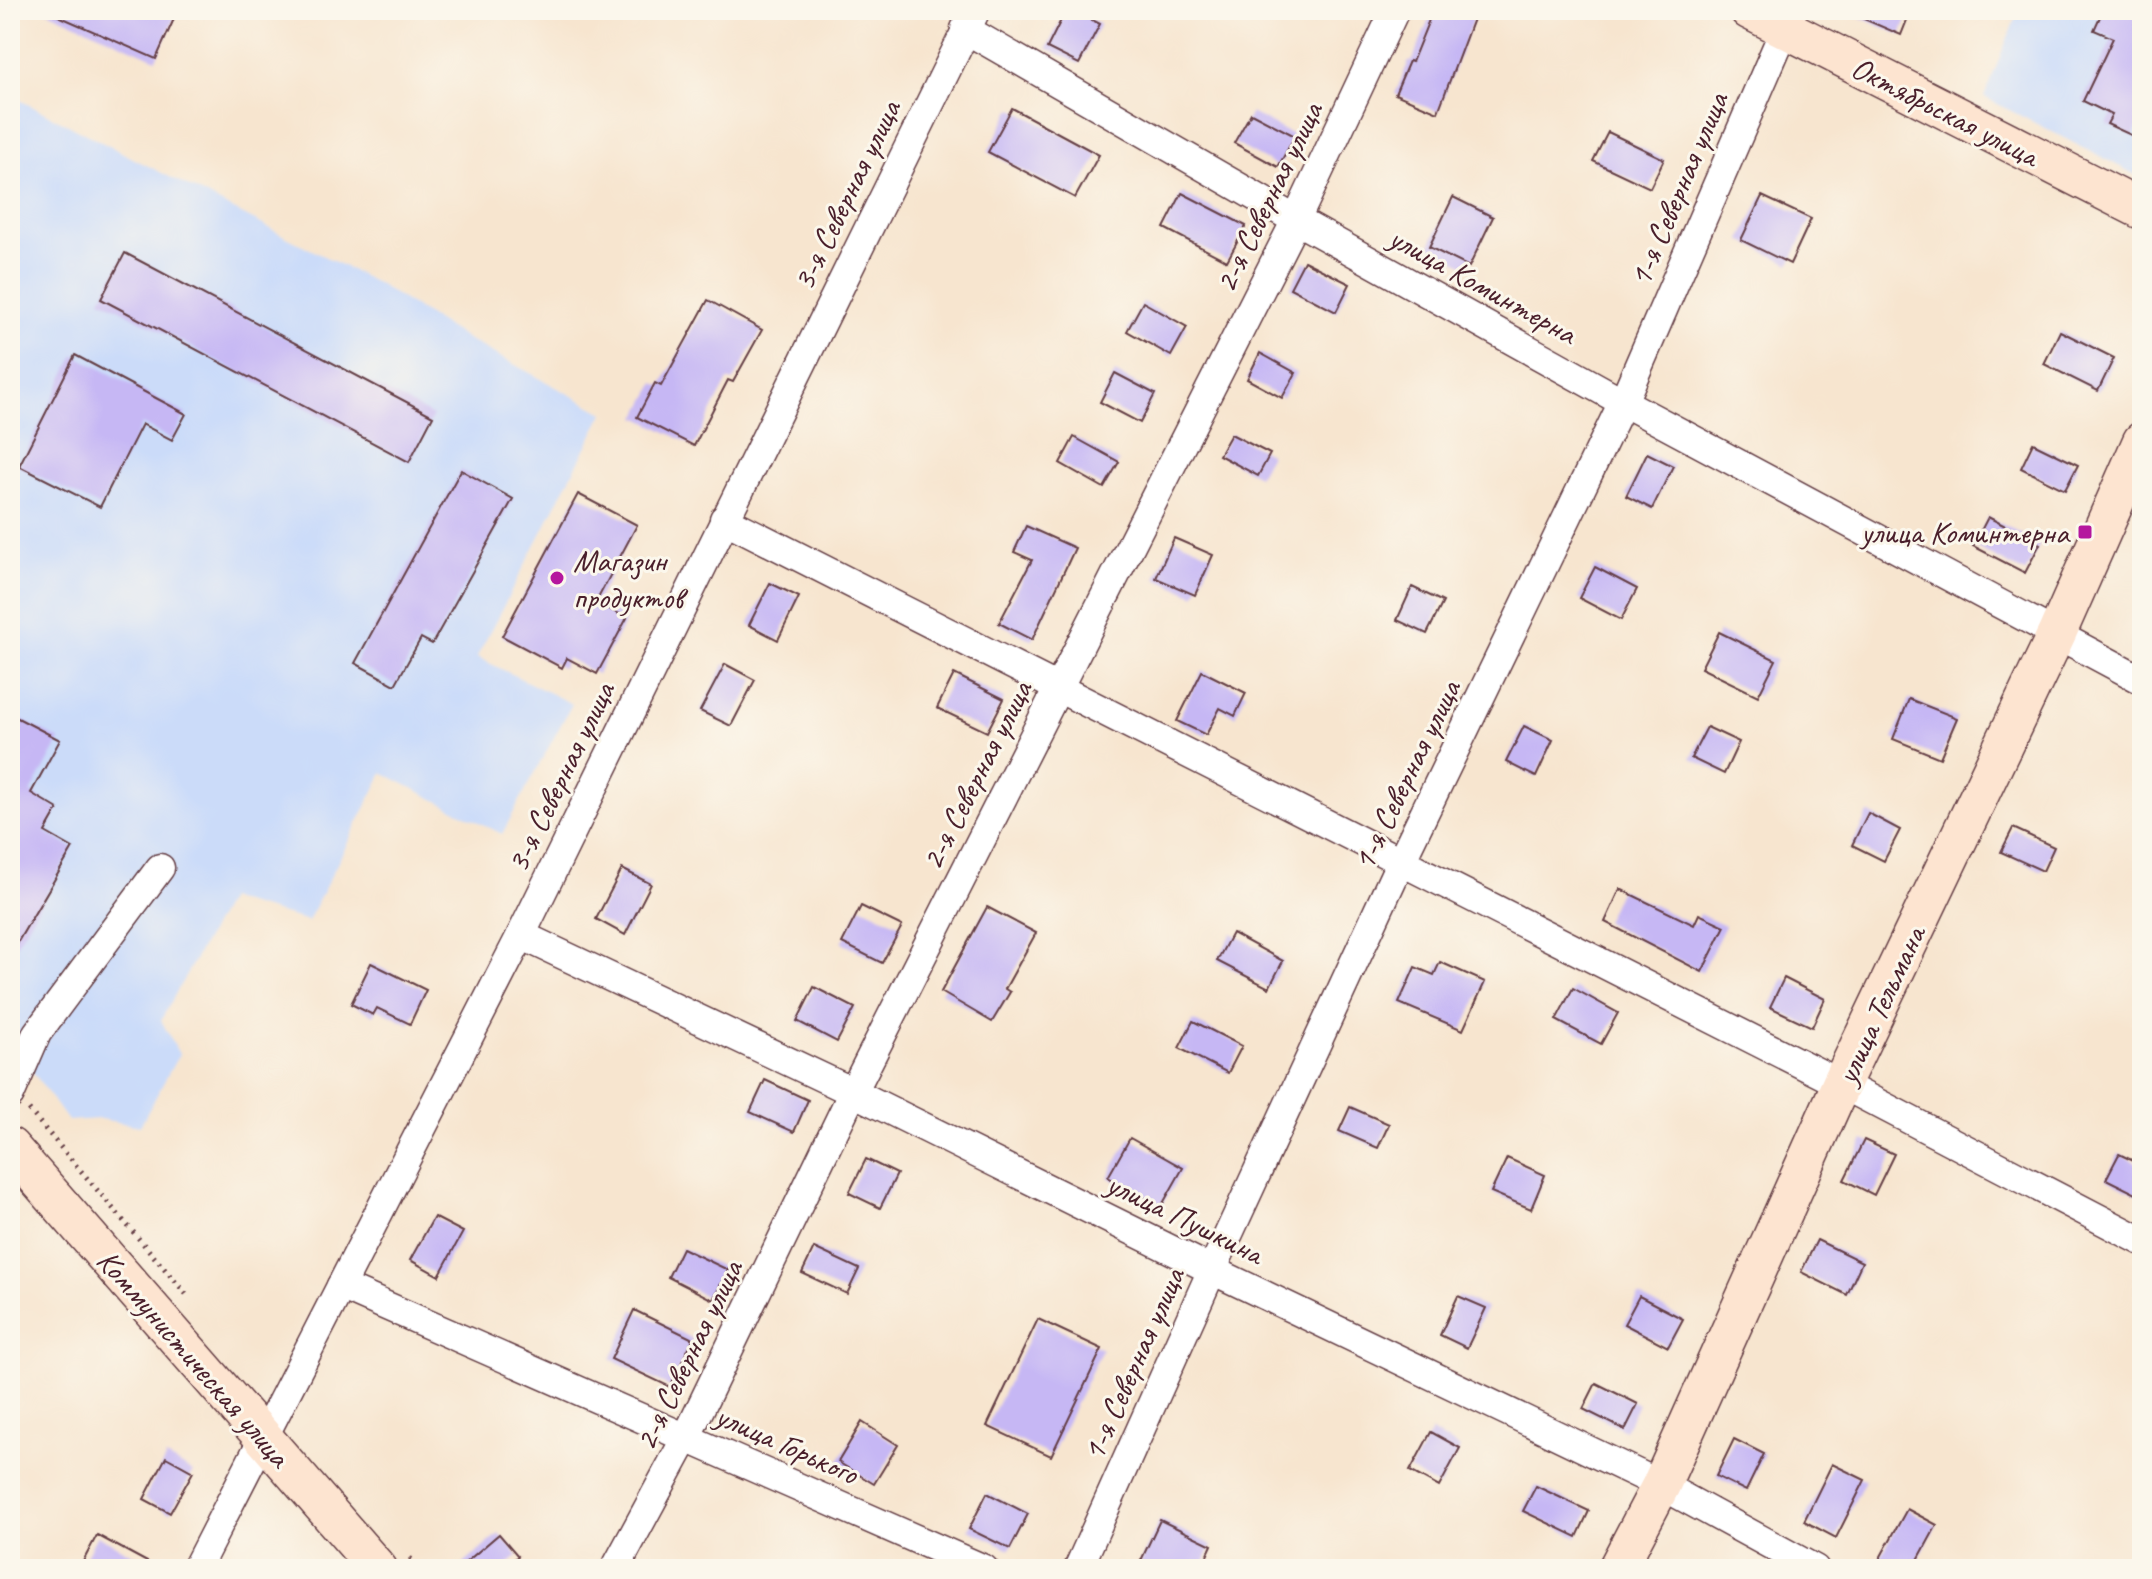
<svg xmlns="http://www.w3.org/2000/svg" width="2152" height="1579" font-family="Caveat,sans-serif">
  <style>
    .built { fill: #cbdbf9 }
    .building { fill: #c6b7f4 }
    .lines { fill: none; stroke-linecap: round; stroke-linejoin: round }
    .street-casing { stroke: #643d44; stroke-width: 31 }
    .secondary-casing { stroke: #643d44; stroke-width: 41 }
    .path { stroke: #643d44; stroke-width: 5; stroke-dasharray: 2 6; stroke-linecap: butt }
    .street { stroke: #fff; stroke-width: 28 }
    .secondary { stroke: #fde4d0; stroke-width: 38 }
    .poi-dot { fill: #b5179e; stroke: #fbf7ec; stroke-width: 3 }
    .labels { text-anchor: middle; stroke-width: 6; stroke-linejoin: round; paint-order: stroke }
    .street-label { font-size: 32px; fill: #4a1f2b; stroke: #fbf7ec }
    .poi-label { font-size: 32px; fill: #4a1f2b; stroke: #fbf7ec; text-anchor: end }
  </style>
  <rect width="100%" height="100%" fill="#fbf7ec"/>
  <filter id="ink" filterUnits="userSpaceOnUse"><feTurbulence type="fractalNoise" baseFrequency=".0125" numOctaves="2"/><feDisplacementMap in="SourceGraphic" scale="16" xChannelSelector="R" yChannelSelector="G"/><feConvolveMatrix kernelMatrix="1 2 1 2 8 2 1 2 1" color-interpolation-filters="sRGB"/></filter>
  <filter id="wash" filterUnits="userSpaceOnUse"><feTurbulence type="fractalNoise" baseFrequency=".006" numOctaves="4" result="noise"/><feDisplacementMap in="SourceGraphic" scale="32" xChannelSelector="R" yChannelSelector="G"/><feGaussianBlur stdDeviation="1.8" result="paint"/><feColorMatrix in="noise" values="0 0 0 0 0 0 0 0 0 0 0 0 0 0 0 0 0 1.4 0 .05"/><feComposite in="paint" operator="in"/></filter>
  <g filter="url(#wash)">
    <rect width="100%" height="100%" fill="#f7e5cf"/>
    <g class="built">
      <path d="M2019,10H2142V178L1984,97Z"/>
      <path d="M10,95L378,284L465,338L604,413L477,657L572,704L502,834L383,773L308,921L228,899L161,1020L179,1054L140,1126L100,1119L68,1121L10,1040Z"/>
    </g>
    <g id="blocks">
      <g class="building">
        <path d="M45,10H178L156,59Z"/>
        <path d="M1066,10H1073L1100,24L1079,64L1047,48Z"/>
        <path d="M1433,10H1458L1474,16L1438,112L1395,94L1409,61L1412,62Z"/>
        <path d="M1843,10H1911L1901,35Z"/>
        <path d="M2103,10H2142V117L2133,136L2107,124L2112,115L2083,101L2113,38L2094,30Z"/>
        <path d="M1012,108L1099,155L1075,198L988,152Z"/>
        <path d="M1251,113L1295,136L1278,167L1234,143Z"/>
        <path d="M1608,132L1664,159L1650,188L1593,161Z"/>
        <path d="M1182,193L1246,226L1227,261L1164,228Z"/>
        <path d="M1762,196L1811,219L1790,264L1741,240Z"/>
        <path d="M1453,197L1493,217L1469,267L1429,247Z"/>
        <path d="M125,253L433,416L409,462L101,299Z"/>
        <path d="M1304,261L1350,284L1336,312L1290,288Z"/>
        <path d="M708,300L762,330L733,382L728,380L694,446L637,417L655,383L661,386Z"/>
        <path d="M1143,302L1187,327L1171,356L1127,331Z"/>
        <path d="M2060,331L2114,358L2098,391L2044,364Z"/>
        <path d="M1260,353L1296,373L1282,398L1247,379Z"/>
        <path d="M75,355L186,414L172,440L142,424L100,507L19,466Z"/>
        <path d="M1115,373L1155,394L1140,423L1100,402Z"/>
        <path d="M1231,434L1270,454L1258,476L1219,455Z"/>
        <path d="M1074,437L1119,462L1104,488L1060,463Z"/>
        <path d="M2033,443L2078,465L2065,490L2021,468Z"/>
        <path d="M1647,453L1673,466L1652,509L1626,496Z"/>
        <path d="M461,470L513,499L432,644L421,638L395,685L355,663Z"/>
        <path d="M578,494L637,525L596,602L627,618L597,674L567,658L562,668L502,636Z"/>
        <path d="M1988,517L2040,544L2025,573L1973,546Z"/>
        <path d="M1026,526L1075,548L1032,640L999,623L1032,560L1014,552Z"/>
        <path d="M1174,538L1213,555L1195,595L1156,578Z"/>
        <path d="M1595,567L1637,589L1621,620L1579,598Z"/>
        <path d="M770,583L799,597L778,640L749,625Z"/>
        <path d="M1412,587L1443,602L1427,634L1397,620Z"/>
        <path d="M1719,632L1776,660L1758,696L1701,668Z"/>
        <path d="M725,664L755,680L731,726L700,711Z"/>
        <path d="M1202,671L1246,693L1235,716L1220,708L1206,735L1177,721Z"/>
        <path d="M954,674L1004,699L987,732L937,708Z"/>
        <path d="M1909,699L1957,718L1940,758L1893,739Z"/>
        <path d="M10,714L60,740L31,793L58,809L45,832L73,848L10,955Z"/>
        <path d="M1524,726L1553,740L1536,777L1506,762Z"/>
        <path d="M1707,727L1739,742L1724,774L1691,758Z"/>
        <path d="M1868,813L1900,830L1884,861L1852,845Z"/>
        <path d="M2013,828L2054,847L2043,871L2001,852Z"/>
        <path d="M622,869L651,884L625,935L596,919Z"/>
        <path d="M1620,889L1694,925L1699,914L1725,926L1702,972L1605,922Z"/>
        <path d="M861,906L902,926L882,963L842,943Z"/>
        <path d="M987,907L1036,933L1005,989L1010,992L992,1022L941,992Z"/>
        <path d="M1232,933L1283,961L1269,988L1217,961Z"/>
        <path d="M1440,962L1485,982L1463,1030L1399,1003L1415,967L1434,975Z"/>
        <path d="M371,963L426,990L410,1024L377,1008L373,1015L351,1004Z"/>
        <path d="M1784,978L1825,999L1812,1027L1770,1007Z"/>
        <path d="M814,987L855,1008L837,1042L797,1021Z"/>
        <path d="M1573,988L1618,1013L1601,1044L1556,1020Z"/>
        <path d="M1193,1021L1242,1046L1228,1073L1179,1048Z"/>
        <path d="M765,1080L808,1100L794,1132L750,1112Z"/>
        <path d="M1350,1107L1389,1124L1378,1148L1339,1131Z"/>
        <path d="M1130,1138L1183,1168L1161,1207L1108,1177Z"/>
        <path d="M1864,1140L1894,1154L1874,1195L1844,1180Z"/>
        <path d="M2119,1154L2142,1165V1197L2106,1179Z"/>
        <path d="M1507,1158L1545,1175L1531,1209L1491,1192Z"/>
        <path d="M866,1159L897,1174L880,1208L849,1193Z"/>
        <path d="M434,1217L463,1232L439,1276L410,1260Z"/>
        <path d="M1817,1240L1862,1262L1847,1295L1801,1272Z"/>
        <path d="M682,1248L728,1270L713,1300L668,1277Z"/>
        <path d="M814,1248L859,1269L847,1294L802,1273Z"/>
        <path d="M1458,1296L1486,1308L1467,1348L1440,1335Z"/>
        <path d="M1639,1296L1683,1319L1668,1347L1624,1324Z"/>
        <path d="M634,1310L693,1339L670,1387L611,1359Z"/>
        <path d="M1038,1319L1102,1349L1051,1456L987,1426Z"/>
        <path d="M1596,1383L1638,1404L1625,1430L1583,1409Z"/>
        <path d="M862,1422L898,1445L874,1484L838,1462Z"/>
        <path d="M1431,1432L1460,1448L1439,1487L1410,1471Z"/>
        <path d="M1734,1439L1764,1454L1746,1491L1716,1476Z"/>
        <path d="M166,1457L193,1472L170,1513L144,1499Z"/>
        <path d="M1832,1464L1865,1480L1836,1538L1804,1521Z"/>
        <path d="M1536,1486L1589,1511L1577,1537L1523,1511Z"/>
        <path d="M987,1493L1028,1514L1010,1549L969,1529Z"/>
        <path d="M1907,1509L1937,1525L1913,1569H1874Z"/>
        <path d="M1160,1520L1212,1545L1201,1569H1137Z"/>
        <path d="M499,1534L518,1556L503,1569H458Z"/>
        <path d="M97,1535L160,1569H79Z"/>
      </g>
    </g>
  </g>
  <g filter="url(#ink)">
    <use href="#blocks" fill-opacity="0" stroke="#643d44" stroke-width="2"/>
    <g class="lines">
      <defs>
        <g id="street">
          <path d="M965,29L1296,220L1623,402L2142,680"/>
          <path d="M724,519L1841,1084L2142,1241"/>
          <path d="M521,935L853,1092L1212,1270L1661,1485L1815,1569"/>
          <path d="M10,1095L37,1033L160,868"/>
          <path d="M341,1286L984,1569"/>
          <path d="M196,1569L521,935L976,10"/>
          <path d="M615,1569L687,1436L853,1092L1296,220L1395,10"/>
          <path d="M1078,1569L1212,1270L1400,863L1623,402L1793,10"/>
        </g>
        <g id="secondary">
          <path d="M1749,10L2142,210"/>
          <path d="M10,1147L378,1569"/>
          <path d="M1617,1569L1661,1485L1841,1084L2057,633L2142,441"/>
        </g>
      </defs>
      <use href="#street" class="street-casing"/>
      <use href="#secondary" class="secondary-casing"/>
      <g class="path">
        <path d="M29,1110L186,1294"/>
        <path d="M410,1558L420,1569"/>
      </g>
      <use href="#street" class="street"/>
      <use href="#secondary" class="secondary"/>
    </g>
  </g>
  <g class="poi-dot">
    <rect x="2077" y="524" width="16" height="16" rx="4"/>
    <circle cx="557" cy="578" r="8"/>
  </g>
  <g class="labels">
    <g class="street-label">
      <text transform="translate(1945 111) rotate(27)" y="11">Октябрьская улица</text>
      <text transform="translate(1678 189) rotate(-67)" y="11">1-я Северная улица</text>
      <text transform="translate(846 195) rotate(-64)" y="11">3-я Северная улица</text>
      <text transform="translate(1268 197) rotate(-64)" y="11">2-я Северная улица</text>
      <text transform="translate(1483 285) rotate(29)" y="11">улица Коминтерна</text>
      <text transform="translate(976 775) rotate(-63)" y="11">2-я Северная улица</text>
      <text transform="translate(1406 775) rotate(-64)" y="11">1-я Северная улица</text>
      <text transform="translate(560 777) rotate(-64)" y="11">3-я Северная улица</text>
      <text transform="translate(1880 1005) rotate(-65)" y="11">улица Тельмана</text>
      <text transform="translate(1185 1218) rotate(26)" y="11">улица Пушкина</text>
      <text transform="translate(688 1355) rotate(-64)" y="11">2-я Северная улица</text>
      <text transform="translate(194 1358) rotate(49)" y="11">Коммунистическая улица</text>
      <text transform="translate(1133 1364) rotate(-66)" y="11">1-я Северная улица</text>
      <text transform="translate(787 1444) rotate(24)" y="11">улица Горького</text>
    </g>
    <g class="poi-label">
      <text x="2069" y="543">улица Коминтерна</text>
      <text x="573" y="571" text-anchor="start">Магазин<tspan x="573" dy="37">продуктов</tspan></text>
    </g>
  </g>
  <rect width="2152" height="1579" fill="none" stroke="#fbf7ec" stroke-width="40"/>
</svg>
